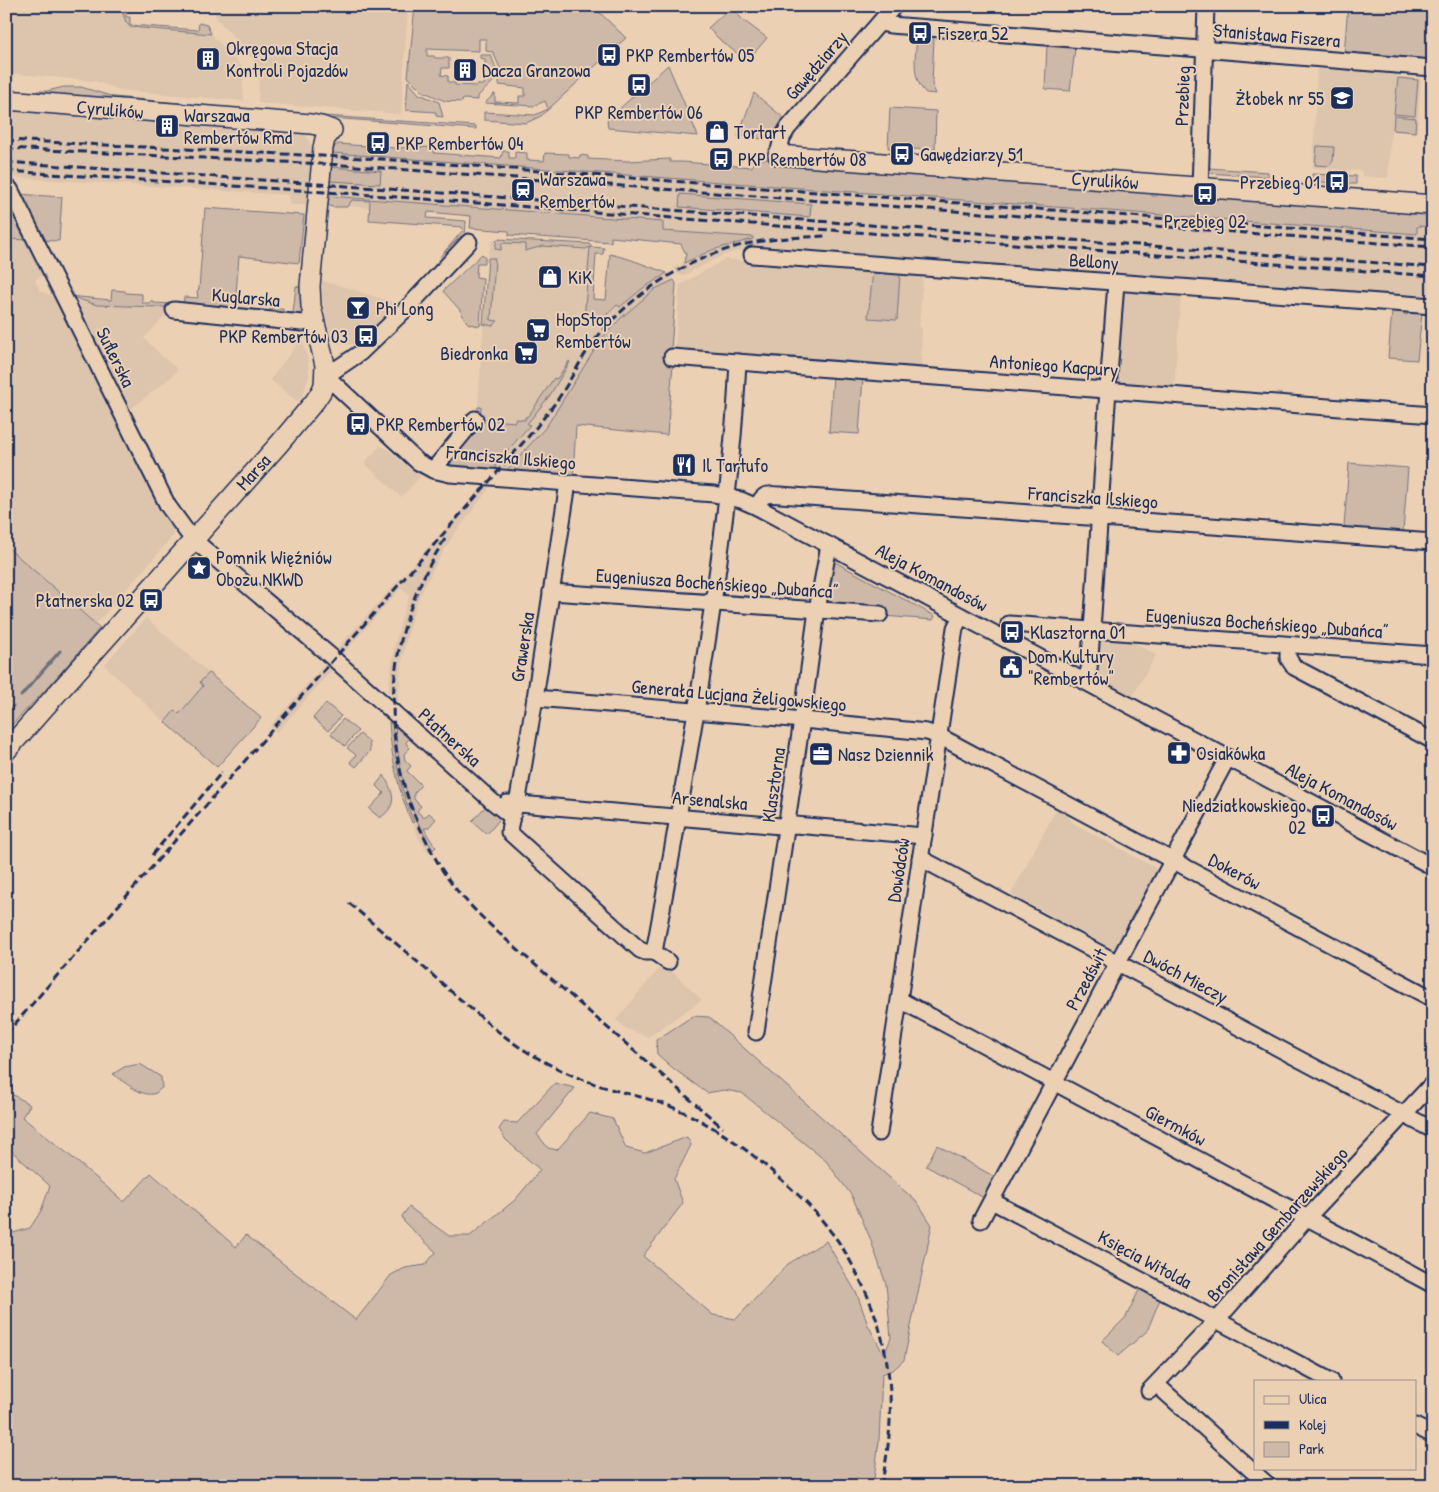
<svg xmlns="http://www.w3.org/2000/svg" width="1439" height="1492" font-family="'Patrick Hand',sans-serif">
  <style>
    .built { fill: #dcc4ad }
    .green { fill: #ceb8a7; stroke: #747482 }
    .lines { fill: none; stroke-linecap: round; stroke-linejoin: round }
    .stream { stroke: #6d6f80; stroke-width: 3 }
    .minor-casing { stroke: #1b2f5e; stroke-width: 19 }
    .major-casing { stroke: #1b2f5e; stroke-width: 22 }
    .minor { stroke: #ecd0b3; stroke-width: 15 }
    .major { stroke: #ecd0b3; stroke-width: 19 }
    .rail { stroke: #1b2f5e; stroke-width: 3; stroke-dasharray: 8 4; stroke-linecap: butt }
    .labels { text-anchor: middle; stroke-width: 4; stroke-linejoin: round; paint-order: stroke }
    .poi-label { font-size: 19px; fill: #1b2f5e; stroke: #ecd0b3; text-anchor: start }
    .street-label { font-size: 19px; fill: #1b2f5e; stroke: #ecd0b3 }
  </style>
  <rect width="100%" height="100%" fill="#ecd0b3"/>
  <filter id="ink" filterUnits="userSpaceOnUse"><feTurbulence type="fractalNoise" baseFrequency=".02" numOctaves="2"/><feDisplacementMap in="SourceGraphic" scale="10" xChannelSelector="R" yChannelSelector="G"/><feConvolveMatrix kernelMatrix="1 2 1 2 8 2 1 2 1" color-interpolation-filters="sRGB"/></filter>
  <g filter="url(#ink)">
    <g class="built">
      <path d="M6,6H120L126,21L131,27L211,34L242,67L244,101L120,90L95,81L6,73Z"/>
      <path d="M210,6H408L401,114L258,103L259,68L241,44L218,20Z"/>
      <path d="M1317,69L1372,72L1397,75V77L1421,79L1417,133L1391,131L1388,178L1362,176V171L1313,168Z"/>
      <path d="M6,107L177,121L219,128L305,134L311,145L337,147L658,168L682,162L1433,221V298L756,246L724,255L682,276L678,274L674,268L712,250L753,239V237L645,229L505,231L478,229L470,228L471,215L331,205H290L289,195L6,177Z"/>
      <path d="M6,194L47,272L35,280L40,291L60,299L173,527L174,535L96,624L6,546Z"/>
      <path d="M492,239L590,247L586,307L617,305L620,307L642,289L667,273L674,280L655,289L622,317L602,338L546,427L507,470L496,469V464L530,426L477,420L488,258Z"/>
      <path d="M725,259L873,271L868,318L897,320L900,273L923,275L919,327L922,328L921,370L675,350L680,285Z"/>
      <path d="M322,281L352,289L397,304L360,341L350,345L343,344L335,341L330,335L323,303Z"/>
      <path d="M1126,292L1181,295L1174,389L1118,385L1124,295Z"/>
      <path d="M69,297L97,305L168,307L167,314L144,338L163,357L178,370L171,377L127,412L124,406L125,401L118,396L95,349V340L88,336Z"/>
      <path d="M302,338L308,360L309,377L302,396L297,401L270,380Z"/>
      <path d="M380,446L386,448L409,468L421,476L401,497L364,463Z"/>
      <path d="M483,486L490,487L453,536L437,562L419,597L412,618L406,642L402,663L398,701L395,702V708L391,705V694L388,692L394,649L402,617L409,597L408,593L404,590L400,589L342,655L336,650Z"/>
      <path d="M146,618L209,673L200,682L204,685L185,706L179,714L175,711L165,722L104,665Z"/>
      <path d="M1098,637L1134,640L1133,642L1156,655L1132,697L1103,682L1099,676L1098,666L1096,664Z"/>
      <path d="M325,664L332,670L277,732L270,726Z"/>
      <path d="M389,722L398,728L400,748L417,813L427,836L436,847L428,853L419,839L402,794L392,752Z"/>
      <path d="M1057,808L1064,811L1073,823L1159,870L1117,948L1114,949L1011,894Z"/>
      <path d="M666,966L702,1000L648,1037L627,1029L616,1020L658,970L660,969L662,971Z"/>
    </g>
    <g class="green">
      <path d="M120,6H126V17H130V25L198,30L199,23L207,25L211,34L130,27L126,22Z"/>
      <path d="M415,6H593L626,38L605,56V57L541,116L526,123L484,120V112L535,115L548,109L545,101L534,106L485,103L494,94H495V102L519,103V96H525V88L499,85L500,68L493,52L486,51V39H479V51L427,49V56H434L435,58H449V68H442L441,75L448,76V82L455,83V85L477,86V85H484L485,79H492L493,74L485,72V59L480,58V55H491L496,69V79L478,96V100L463,99L462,102L445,101L422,91L408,77Z"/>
      <path d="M1348,6H1433V61L1344,54Z"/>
      <path d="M731,7L743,20L767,38L747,61L721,41L708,28Z"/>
      <path d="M917,35L934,36L932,84L936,94L926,93C910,78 916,55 917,35Z"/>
      <path d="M1047,45L1075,48L1070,91L1045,89Z"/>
      <path d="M668,65L698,136L608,128L607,120Z"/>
      <path d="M1398,78L1418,80L1415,116L1394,114Z"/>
      <path d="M408,81L419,94L439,102L443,117L436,116V112L406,110Z"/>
      <path d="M64,87H81L114,97L245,109L243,110L176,107C162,102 149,103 134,101C106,99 77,96 49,94L47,95L40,94L37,91H47Z"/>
      <path d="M754,93L786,120L772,137L765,139L738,136Z"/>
      <path d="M890,108L936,111L935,150L888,148Z"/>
      <path d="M309,115L476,126V129L344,119L317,118Z"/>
      <path d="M1394,116L1416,118L1415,132L1393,130Z"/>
      <path d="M338,144L396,148L434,147V153L501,158L503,151H509V158H515V152L527,153V160L544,161L545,153L569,154V157L579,158L580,155L588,156V159L627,161L670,159V162H682L752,167L754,158L1151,189L1152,196H1157L1158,190L1176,191V195L1215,199L1216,194L1433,210V227L1419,226L1417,227V234L332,153L335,146Z"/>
      <path d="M1317,146L1334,147L1333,161L1329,166L1315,165Z"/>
      <path d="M331,167L381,171L380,184L330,181Z"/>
      <path d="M1208,168L1268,172V177L1207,173Z"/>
      <path d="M1312,174L1356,176V184H1342V181L1333,180L1332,183L1312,181Z"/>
      <path d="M6,194L31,240L6,239Z"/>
      <path d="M17,194L62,197L59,241L41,240Z"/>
      <path d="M680,194L811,204L810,217L679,207Z"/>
      <path d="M329,196L663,222V231L753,237V239L712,250L684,263L686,254L681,244L611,237V242L509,235V231L470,228L471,216L428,212L427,218L466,221L465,236H461L440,257L463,230L462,227L369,220L370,201L352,200L347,207H332L328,205Z"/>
      <path d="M205,208L304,215L299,263L239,256L235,307L269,311L271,308H273L275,311L278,309H283V312L293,313L296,286L301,288L304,319L183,307L184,297L198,298L197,291L199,289Z"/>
      <path d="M497,239L590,244L591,247L604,248L603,254H596L593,299L606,300L610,254L629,259L667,273L642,289L620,307L617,305L600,321L584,320L590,247L586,249L543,246L525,251V244L502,243L501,250L495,249Z"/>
      <path d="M482,254L485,257V263H477L476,277L483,278L480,326L469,324L466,321L460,310L443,291Z"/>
      <path d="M488,258H494L495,260L491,320L498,321L493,326L483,324Z"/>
      <path d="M873,271L900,273L897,320L868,318Z"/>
      <path d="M674,280L676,284L670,363L673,364L667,435L576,426L573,476L507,470L546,427L602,338L622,317L655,289Z"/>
      <path d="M112,290L125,291L126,293L142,294V303H149L152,300L154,303L171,304L168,307H158L97,305L69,296L111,300Z"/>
      <path d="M1392,311L1403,312L1405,315L1413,312L1422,313L1417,360L1388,358Z"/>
      <path d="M569,361L570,362L550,395L527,424L530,425L496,464V469L450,465V461L477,420L478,407H481L480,419L515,422V419L525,420V417H527L531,412L554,378L557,379Z"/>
      <path d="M833,376L863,378L859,434L829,432Z"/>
      <path d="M1349,463L1408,468L1403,532L1344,527Z"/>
      <path d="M6,546L100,628L47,688L6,731Z"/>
      <path d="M833,561L935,616L933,620L883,616L829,604L825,602Z"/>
      <path d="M209,673L261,718L217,767L165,722L175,710L179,714L203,686L200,682Z"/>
      <path d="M326,703L341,716L328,731L313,718Z"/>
      <path d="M343,719L358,731L345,746L331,734Z"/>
      <path d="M389,722L392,724C395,758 400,791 414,822L412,823C398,791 391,756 389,722Z"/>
      <path d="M395,726L410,738L406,742L407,745L410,748L404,754L405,760L411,766L407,771L421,785L414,793V799L421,806L417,811L424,818L429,813L436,819L428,828H424L428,836L436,847L433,850C409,813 398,769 395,726Z"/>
      <path d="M360,734L369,741L370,751L356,767L350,762L356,755L347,748Z"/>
      <path d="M384,775C388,783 396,796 391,806C389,811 384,815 380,818L369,809L384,793L376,785Z"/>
      <path d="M486,806L500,819L487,834L472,821Z"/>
      <path d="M693,1016L709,1017L918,1203L932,1225L904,1360L893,1370L882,1374L879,1441L873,1486H6V1235L30,1228L41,1211L50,1186L6,1146V1103L14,1095L30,1105L22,1117L73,1158L124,1202L151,1173L236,1247L246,1235L356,1320L391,1275L405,1268L425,1265L436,1252L404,1222L402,1216L409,1207L449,1236H470L515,1200L540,1170L506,1140L499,1129L504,1122L517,1123L555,1083L575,1088L537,1134L548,1148L557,1150L590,1113L613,1119L626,1148L645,1153L687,1137L691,1145L674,1179L683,1203L643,1256L713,1315L736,1319L788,1264L826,1241L857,1294L868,1325L884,1355L891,1338L886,1284L870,1238L852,1196L826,1161L742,1093L724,1090L707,1093L674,1069L657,1054L656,1040Z"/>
      <path d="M140,1064L161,1077L162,1088C160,1089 158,1091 156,1093C142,1099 124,1081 113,1074L124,1067Z"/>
      <path d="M937,1145L995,1177L984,1198L926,1166Z"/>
      <path d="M1141,1286L1161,1297L1147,1331L1118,1356L1102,1341L1126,1317Z"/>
    </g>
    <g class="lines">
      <g class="stream">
        <path d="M21,696L60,651"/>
        <path d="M6,713L13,706"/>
      </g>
      <defs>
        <g id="minor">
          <path d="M880,23L890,25L1213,50L1433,68"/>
          <path d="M778,155L782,138L788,128L894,6"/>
          <path d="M1200,188L1206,6"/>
          <path d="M10,189L168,506L187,532L202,547L334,659L493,802L511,816"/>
          <path d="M469,242L410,305L360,353L326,376L418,462L433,470L450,474L714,494L741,500L757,507L1433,867"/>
          <path d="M752,255L1433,306"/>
          <path d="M174,310L302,323L314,321"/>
          <path d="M672,357L1433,415"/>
          <path d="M433,470L475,419"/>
          <path d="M568,483L535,698L519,793C516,806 510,818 509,832L640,950L645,952H654L668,962"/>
          <path d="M757,507C763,493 767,494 780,495L1433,542"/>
          <path d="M551,592L880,614"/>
          <path d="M1009,624L1433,655"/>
          <path d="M1288,645V658L1294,667L1433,741"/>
          <path d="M1084,681L1089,670L1092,630L1108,389L1116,283"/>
          <path d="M535,698L792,719L927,732L939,736L1433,999"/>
          <path d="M507,803L781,826L795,825L924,836"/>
          <path d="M920,858L1433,1130"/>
          <path d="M654,952C671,862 686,771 701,681C718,575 733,469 738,362"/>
          <path d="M900,1000L1433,1285"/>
          <path d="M756,1032L802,720L817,610L829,545"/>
          <path d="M879,1133L955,628L961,616"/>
          <path d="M992,1201L1331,1381"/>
          <path d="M981,1220L1118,962L1228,757"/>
          <path d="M1156,1384L1269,1486"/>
          <path d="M1149,1391L1217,1320L1307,1218L1433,1083"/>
          <path d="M1415,1426L1433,1435"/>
        </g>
        <g id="major">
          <path d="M6,100L311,124L321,126L332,130L325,139L323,148L310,286L311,306L325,365L324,385L321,392L315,401L279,444L6,751"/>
          <path d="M778,155L1433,205"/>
        </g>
      </defs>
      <use href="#minor" class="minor-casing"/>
      <use href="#major" class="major-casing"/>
      <use href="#minor" class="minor"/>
      <use href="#major" class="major"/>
      <g class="rail">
        <path d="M6,140L381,159L1433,239"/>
        <path d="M6,148L343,165L1433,247"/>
        <path d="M6,162L375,188L1433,267"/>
        <path d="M6,171L372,195L1433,276"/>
        <path d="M445,539C385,631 375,742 426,840C435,859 446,878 460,894C491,929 528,958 563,989C616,1035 669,1081 723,1128"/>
        <path d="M152,855L222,772"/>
        <path d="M349,903C384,933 419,963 454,994C480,1016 505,1040 536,1057C558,1070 582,1080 607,1088C631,1095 658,1100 681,1111C716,1127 749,1150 777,1176C797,1193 816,1211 831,1232C841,1244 849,1258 856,1272C893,1341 898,1410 881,1486"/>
        <path d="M6,1034L535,429C542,420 549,411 556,402C570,382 580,360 594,341C634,291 693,254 756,242C779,238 804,237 827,236"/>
      </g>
    </g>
  </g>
  <defs>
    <symbol id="bus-square" viewBox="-11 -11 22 22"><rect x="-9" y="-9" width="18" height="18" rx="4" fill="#1b2f5e" stroke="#ecd0b3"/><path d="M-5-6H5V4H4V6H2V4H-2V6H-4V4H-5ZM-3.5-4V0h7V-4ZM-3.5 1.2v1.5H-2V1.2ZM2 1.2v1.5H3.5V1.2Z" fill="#fff"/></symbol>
    <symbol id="building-square" viewBox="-11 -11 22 22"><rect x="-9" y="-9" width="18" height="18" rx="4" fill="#1b2f5e" stroke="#ecd0b3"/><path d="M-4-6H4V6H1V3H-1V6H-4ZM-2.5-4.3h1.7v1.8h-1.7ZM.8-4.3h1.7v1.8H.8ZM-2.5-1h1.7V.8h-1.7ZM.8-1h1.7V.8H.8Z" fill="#fff"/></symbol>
    <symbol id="school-square" viewBox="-11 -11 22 22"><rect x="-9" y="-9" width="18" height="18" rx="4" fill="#1b2f5e" stroke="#ecd0b3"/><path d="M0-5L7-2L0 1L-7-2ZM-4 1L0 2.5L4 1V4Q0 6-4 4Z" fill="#fff"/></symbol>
    <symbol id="shop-square" viewBox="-11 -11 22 22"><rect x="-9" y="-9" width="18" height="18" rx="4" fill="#1b2f5e" stroke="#ecd0b3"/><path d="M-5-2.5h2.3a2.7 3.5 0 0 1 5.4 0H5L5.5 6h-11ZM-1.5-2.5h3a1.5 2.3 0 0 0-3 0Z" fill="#fff"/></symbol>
    <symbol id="station-square" viewBox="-11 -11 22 22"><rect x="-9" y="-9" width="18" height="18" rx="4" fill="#1b2f5e" stroke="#ecd0b3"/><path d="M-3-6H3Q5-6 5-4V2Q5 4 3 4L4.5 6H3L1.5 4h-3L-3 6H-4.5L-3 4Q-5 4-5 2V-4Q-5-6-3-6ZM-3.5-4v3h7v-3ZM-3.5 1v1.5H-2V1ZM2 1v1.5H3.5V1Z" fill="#fff"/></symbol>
    <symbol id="bar-square" viewBox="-11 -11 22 22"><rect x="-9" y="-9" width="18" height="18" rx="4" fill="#1b2f5e" stroke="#ecd0b3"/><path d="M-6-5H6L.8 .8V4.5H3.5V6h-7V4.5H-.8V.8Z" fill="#fff"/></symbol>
    <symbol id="supermarket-square" viewBox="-11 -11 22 22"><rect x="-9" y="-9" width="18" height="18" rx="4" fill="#1b2f5e" stroke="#ecd0b3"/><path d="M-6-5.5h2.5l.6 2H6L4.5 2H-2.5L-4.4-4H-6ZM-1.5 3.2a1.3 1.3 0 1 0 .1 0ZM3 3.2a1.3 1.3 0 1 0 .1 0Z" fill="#fff"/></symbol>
    <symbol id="restaurant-square" viewBox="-11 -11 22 22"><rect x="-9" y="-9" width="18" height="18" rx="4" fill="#1b2f5e" stroke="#ecd0b3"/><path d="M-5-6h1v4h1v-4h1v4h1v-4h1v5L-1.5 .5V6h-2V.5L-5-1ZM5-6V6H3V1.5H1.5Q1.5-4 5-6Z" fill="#fff"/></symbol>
    <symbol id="sight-square" viewBox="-11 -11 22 22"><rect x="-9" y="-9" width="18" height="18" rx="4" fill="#1b2f5e" stroke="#ecd0b3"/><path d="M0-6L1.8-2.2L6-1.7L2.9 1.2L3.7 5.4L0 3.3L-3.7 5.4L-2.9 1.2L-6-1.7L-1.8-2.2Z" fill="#fff"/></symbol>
    <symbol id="civic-square" viewBox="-11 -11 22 22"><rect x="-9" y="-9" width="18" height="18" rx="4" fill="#1b2f5e" stroke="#ecd0b3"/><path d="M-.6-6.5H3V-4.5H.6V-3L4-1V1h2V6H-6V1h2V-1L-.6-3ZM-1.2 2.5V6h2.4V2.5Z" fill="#fff"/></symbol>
    <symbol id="pharmacy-square" viewBox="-11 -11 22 22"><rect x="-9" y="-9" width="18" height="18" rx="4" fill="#1b2f5e" stroke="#ecd0b3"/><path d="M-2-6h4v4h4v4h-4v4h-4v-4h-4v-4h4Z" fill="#fff"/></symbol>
    <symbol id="office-square" viewBox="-11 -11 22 22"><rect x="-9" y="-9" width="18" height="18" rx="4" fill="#1b2f5e" stroke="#ecd0b3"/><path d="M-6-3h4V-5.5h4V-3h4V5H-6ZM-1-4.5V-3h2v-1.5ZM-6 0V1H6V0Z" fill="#fff"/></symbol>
  </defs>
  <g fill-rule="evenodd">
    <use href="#bus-square" x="906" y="19" width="28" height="28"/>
    <use href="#bus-square" x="595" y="41" width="28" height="28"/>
    <use href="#building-square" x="194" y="45" width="28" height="28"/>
    <use href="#building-square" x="451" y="56" width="28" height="28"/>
    <use href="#bus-square" x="625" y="71" width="28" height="28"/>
    <use href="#school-square" x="1328" y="84" width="28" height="28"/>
    <use href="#building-square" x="153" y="112" width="28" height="28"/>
    <use href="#shop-square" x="703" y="118" width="28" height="28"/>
    <use href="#bus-square" x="364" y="129" width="28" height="28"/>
    <use href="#bus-square" x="888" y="140" width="28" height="28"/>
    <use href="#bus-square" x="707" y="145" width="28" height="28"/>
    <use href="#bus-square" x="1323" y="168" width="28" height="28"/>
    <use href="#station-square" x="509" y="176" width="28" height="28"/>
    <use href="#bus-square" x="1191" y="180" width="28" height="28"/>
    <use href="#shop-square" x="536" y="263" width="28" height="28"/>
    <use href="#bar-square" x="344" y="294" width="28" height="28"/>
    <use href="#supermarket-square" x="524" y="316" width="28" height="28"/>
    <use href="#bus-square" x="352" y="322" width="28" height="28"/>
    <use href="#supermarket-square" x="512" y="339" width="28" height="28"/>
    <use href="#bus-square" x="344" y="410" width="28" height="28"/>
    <use href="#restaurant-square" x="670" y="451" width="28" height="28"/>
    <use href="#sight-square" x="185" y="554" width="28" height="28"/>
    <use href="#bus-square" x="137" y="586" width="28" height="28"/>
    <use href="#bus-square" x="998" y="618" width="28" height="28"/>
    <use href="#civic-square" x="997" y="653" width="28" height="28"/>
    <use href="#pharmacy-square" x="1165" y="739" width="28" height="28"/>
    <use href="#office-square" x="807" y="740" width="28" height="28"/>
    <use href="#bus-square" x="1309" y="802" width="28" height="28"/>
  </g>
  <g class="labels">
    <g class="poi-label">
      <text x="938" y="40">Fiszera 52</text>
      <text x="226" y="55">Okręgowa Stacja<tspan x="226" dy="22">Kontroli Pojazdów</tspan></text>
      <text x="626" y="62">PKP Rembertów 05</text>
      <text x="482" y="77">Dacza Granzowa</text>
      <text x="1324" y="105" text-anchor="end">Żłobek nr 55</text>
      <text x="639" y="119" text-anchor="middle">PKP Rembertów 06</text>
      <text x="184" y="122">Warszawa<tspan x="184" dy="22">Rembertów Rmd</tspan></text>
      <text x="734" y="139">Tortart</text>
      <text x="396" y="150">PKP Rembertów 04</text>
      <text x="920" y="161">Gawędziarzy 51</text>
      <text x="738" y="166">PKP Rembertów 08</text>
      <text x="540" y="186">Warszawa<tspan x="540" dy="22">Rembertów</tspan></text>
      <text x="1320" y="189" text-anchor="end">Przebieg 01</text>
      <text x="1205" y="228" text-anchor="middle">Przebieg 02</text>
      <text x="568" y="284">KiK</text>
      <text x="376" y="315">Phi Long</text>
      <text x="556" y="326">HopStop<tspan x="556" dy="22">Rembertów</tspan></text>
      <text x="348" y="343" text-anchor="end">PKP Rembertów 03</text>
      <text x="508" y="360" text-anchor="end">Biedronka</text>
      <text x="376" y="431">PKP Rembertów 02</text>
      <text x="702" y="472">Il Tartufo</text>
      <text x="216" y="564">Pomnik Więźniów<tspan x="216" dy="22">Obozu NKWD</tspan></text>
      <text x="134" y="607" text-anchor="end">Płatnerska 02</text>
      <text x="1030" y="639">Klasztorna 01</text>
      <text x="1028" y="663">Dom Kultury<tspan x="1028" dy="22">"Rembertów"</tspan></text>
      <text x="1196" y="760">Osiakówka</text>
      <text x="838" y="761">Nasz Dziennik</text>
      <text x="1306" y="812" text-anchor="end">Niedziałkowskiego<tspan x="1306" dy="22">02</tspan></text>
    </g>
    <g class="street-label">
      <text transform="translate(1277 35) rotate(5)" y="7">Stanisława Fiszera</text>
      <text transform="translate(816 65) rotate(-49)" y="7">Gawędziarzy</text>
      <text transform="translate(1182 96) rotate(-88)" y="7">Przebieg</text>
      <text transform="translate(110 109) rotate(5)" y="7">Cyrulików</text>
      <text transform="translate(1105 180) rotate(4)" y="7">Cyrulików</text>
      <text transform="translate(1094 261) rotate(4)" y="7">Bellony</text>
      <text transform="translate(246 297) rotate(5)" y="7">Kuglarska</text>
      <text transform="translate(116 357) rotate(64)" y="7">Suflerska</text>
      <text transform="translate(1054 365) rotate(4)" y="7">Antoniego Kacpury</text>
      <text transform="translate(511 457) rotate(5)" y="7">Franciszka Ilskiego</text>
      <text transform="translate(253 472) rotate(-48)" y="7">Marsa</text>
      <text transform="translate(1093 497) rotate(4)" y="7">Franciszka Ilskiego</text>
      <text transform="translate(932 577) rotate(28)" y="7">Aleja Komandosów</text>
      <text transform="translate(717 583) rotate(4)" y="7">Eugeniusza Bocheńskiego „Dubańca”</text>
      <text transform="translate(1267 623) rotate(4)" y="7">Eugeniusza Bocheńskiego „Dubańca”</text>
      <text transform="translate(522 647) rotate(-81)" y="7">Grawerska</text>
      <text transform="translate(739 695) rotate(5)" y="7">Generała Lucjana Żeligowskiego</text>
      <text transform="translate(450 737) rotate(42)" y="7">Płatnerska</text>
      <text transform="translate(773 785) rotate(-82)" y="7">Klasztorna</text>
      <text transform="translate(1342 796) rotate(28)" y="7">Aleja Komandosów</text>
      <text transform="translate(710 800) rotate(5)" y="7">Arsenalska</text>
      <text transform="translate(898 870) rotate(-81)" y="7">Dowódców</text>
      <text transform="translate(1235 871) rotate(28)" y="7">Dokerów</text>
      <text transform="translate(1186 976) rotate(28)" y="7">Dwóch Mieczy</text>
      <text transform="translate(1086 979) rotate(-62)" y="7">Przedświt</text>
      <text transform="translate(1176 1125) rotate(28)" y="7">Giermków</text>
      <text transform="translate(1277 1224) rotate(-48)" y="7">Bronisława Gembarzewskiego</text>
      <text transform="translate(1145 1259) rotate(28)" y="7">Księcia Witolda</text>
    </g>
  </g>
  <rect width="1439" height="1492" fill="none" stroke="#ecd0b3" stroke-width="25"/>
  <rect x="12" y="12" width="1414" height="1467" fill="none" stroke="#1b2f5e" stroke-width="2" filter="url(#ink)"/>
  <rect x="1254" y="1380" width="162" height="90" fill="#ecd0b3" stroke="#989091"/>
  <rect x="1264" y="1396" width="25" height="8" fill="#ecd0b3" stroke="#989091"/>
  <text x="1299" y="1404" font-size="15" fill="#1b2f5e">Ulica</text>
  <rect x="1264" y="1421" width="25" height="8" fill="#1b2f5e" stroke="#989091"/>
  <text x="1299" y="1430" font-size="15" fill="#1b2f5e">Kolej</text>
  <rect x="1264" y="1442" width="25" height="15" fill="#ceb8a7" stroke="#989091"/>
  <text x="1299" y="1454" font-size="15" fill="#1b2f5e">Park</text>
</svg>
